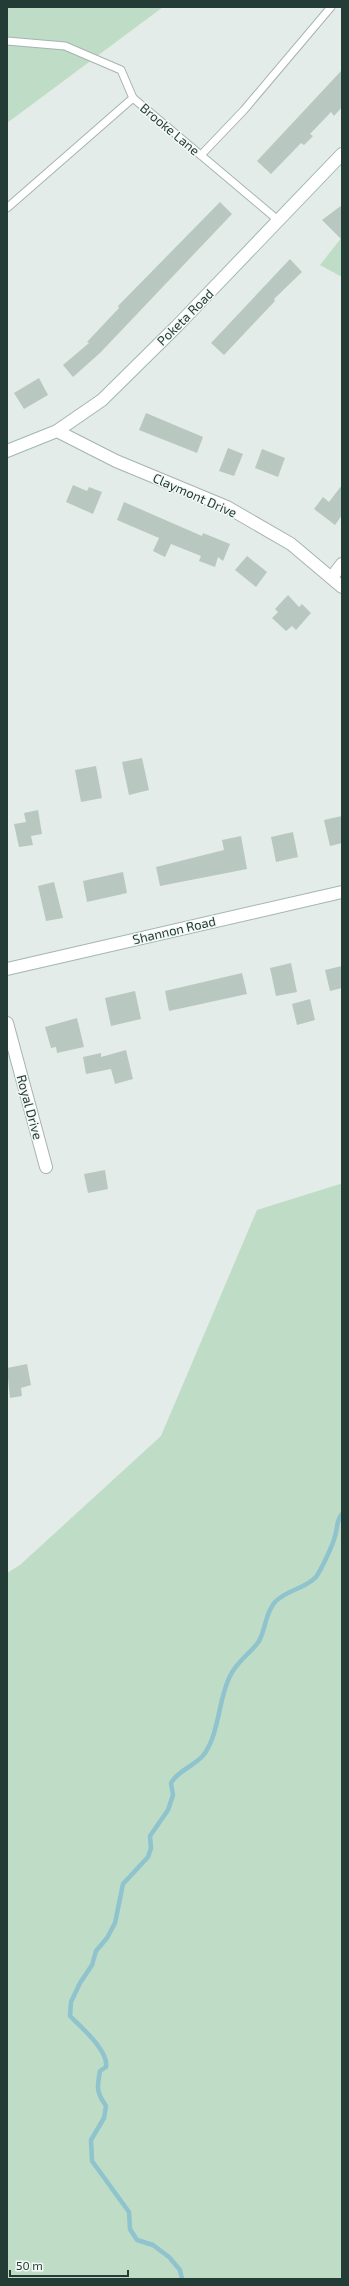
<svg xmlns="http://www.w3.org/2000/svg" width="349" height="2286" font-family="'Exo 2',sans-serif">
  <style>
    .green { fill: #bedcc6 }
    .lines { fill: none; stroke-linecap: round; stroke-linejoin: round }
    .stream { stroke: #8fc3cd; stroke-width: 4.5 }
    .building { fill: #b9c7c1 }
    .lane-casing { stroke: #a6b4af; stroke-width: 9 }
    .street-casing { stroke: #a6b4af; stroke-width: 14 }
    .secondary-casing { stroke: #a2b7b0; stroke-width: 14 }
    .lane { stroke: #fff; stroke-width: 7 }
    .street { stroke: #fff; stroke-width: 12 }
    .secondary { stroke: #fff; stroke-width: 12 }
    .labels { text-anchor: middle; stroke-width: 3; stroke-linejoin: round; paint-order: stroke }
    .street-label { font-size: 13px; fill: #243c36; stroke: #f4f9f6 }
  </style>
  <rect width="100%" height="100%" fill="#e3ece8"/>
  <g class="green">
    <path d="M7,7H163L7,123Z"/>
    <path d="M342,237V277L320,265Z"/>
    <path d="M340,1184L342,1185V2279H7V1573L20,1565L161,1436L257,1210Z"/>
  </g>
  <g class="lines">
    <path class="stream" d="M182,2279L180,2270L169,2257L153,2245L137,2240L130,2229L129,2212L92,2161L91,2140L104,2118L106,2106C96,2092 97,2087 100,2071L106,2067C109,2051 81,2027 70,2016L71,2002L80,1983L92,1965L96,1951L107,1938L115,1923L123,1884L148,1857L151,1848L150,1836L168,1810L173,1795L171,1783C179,1769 196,1766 205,1753C220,1730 218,1700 230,1676C237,1661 252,1652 259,1641C266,1629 265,1613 275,1602C286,1590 305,1589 316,1577C321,1570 333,1545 335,1536C338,1527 336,1521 342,1514"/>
  </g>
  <g class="building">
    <path d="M342,70V107L334,116L331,112L310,134L313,136L304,145L301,143L271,174L257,161Z"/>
    <path d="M220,202L232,214L100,353L73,377L63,365L89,343L87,342L119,308L118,306Z"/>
    <path d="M342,205V240L322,220Z"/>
    <path d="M290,259L302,272L274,299L275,301L224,355L211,343Z"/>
    <path d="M39,378L48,395L24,409L14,393Z"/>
    <path d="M146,413L203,437L197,453L139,430Z"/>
    <path d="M228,448L243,454L234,476L219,471Z"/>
    <path d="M262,449L285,458L278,477L255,468Z"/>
    <path d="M73,485L87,491L89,487L102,492L93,514L66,502Z"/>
    <path d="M342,485V515L335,525L314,509L323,497L329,502Z"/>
    <path d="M124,502L202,536L203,533L230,544L223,561L218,557L215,567L199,561L201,556L171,544L165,557L153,551L159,538L117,520Z"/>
    <path d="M247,556L267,572L256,587L235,570Z"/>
    <path d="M288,595L299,607L302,604L311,613L296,630L292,626L286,631L272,618L278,612L275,609Z"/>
    <path d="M142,758L149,790L129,795L122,762Z"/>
    <path d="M96,766L102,798L81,802L75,770Z"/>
    <path d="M38,810L42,834L31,836L33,845L19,847L14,824L26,822L24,813Z"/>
    <path d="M342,816V843L330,846L324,820Z"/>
    <path d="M293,832L298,857L276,862L271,837Z"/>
    <path d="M241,836L247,869L160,886L156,867L224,850L222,840Z"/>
    <path d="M123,872L127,893L87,902L83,881Z"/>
    <path d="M54,882L63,918L46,921L38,886Z"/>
    <path d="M291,963L297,992L276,996L270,968Z"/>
    <path d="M342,966V988L330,991L325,970Z"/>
    <path d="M242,973L247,994L169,1011L165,991Z"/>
    <path d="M135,991L141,1019L111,1026L105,998Z"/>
    <path d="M310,999L315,1020L297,1025L292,1004Z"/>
    <path d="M77,1018L84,1047L57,1053L56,1047L51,1048L45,1027Z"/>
    <path d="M126,1050L133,1079L115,1084L111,1069L86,1074L83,1057L101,1053V1057Z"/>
    <path d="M105,1170L108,1189L88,1193L84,1174Z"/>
    <path d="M27,1364L31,1385L21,1388L22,1396L10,1398L7,1368Z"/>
  </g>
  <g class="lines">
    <defs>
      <g id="lane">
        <path d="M7,41L65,46L121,70L133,98"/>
        <path d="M201,155L244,110L331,7"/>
        <path d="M7,208L133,98L279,221"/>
      </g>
      <g id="street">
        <path d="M57,431L116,461L227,507L291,544L342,587"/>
        <path d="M332,577L342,564"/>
        <path d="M7,1023L46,1167"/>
      </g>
      <g id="secondary">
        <path d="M7,451L57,431L102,400L177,326L342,154"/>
        <path d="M7,969L342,892"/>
      </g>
    </defs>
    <use href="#lane" class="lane-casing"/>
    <use href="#street" class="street-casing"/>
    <use href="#secondary" class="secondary-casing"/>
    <use href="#lane" class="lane"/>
    <use href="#street" class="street"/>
    <use href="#secondary" class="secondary"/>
  </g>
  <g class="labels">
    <g class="street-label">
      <text transform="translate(170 129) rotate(40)" y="5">Brooke Lane</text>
      <text transform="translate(185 317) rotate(-45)" y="5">Poketa Road</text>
      <text transform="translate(195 495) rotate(24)" y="5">Claymont Drive</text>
      <text transform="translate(174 930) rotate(-13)" y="5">Shannon Road</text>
      <text transform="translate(30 1107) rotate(75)" y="5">Royal Drive</text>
    </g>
  </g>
  <rect width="349" height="2286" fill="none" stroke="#243c36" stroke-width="16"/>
  <path d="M10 2270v6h118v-6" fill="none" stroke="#243c36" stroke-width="2"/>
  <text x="16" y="2270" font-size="12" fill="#243c36" stroke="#f4f9f6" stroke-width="3" paint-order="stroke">50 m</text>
</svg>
